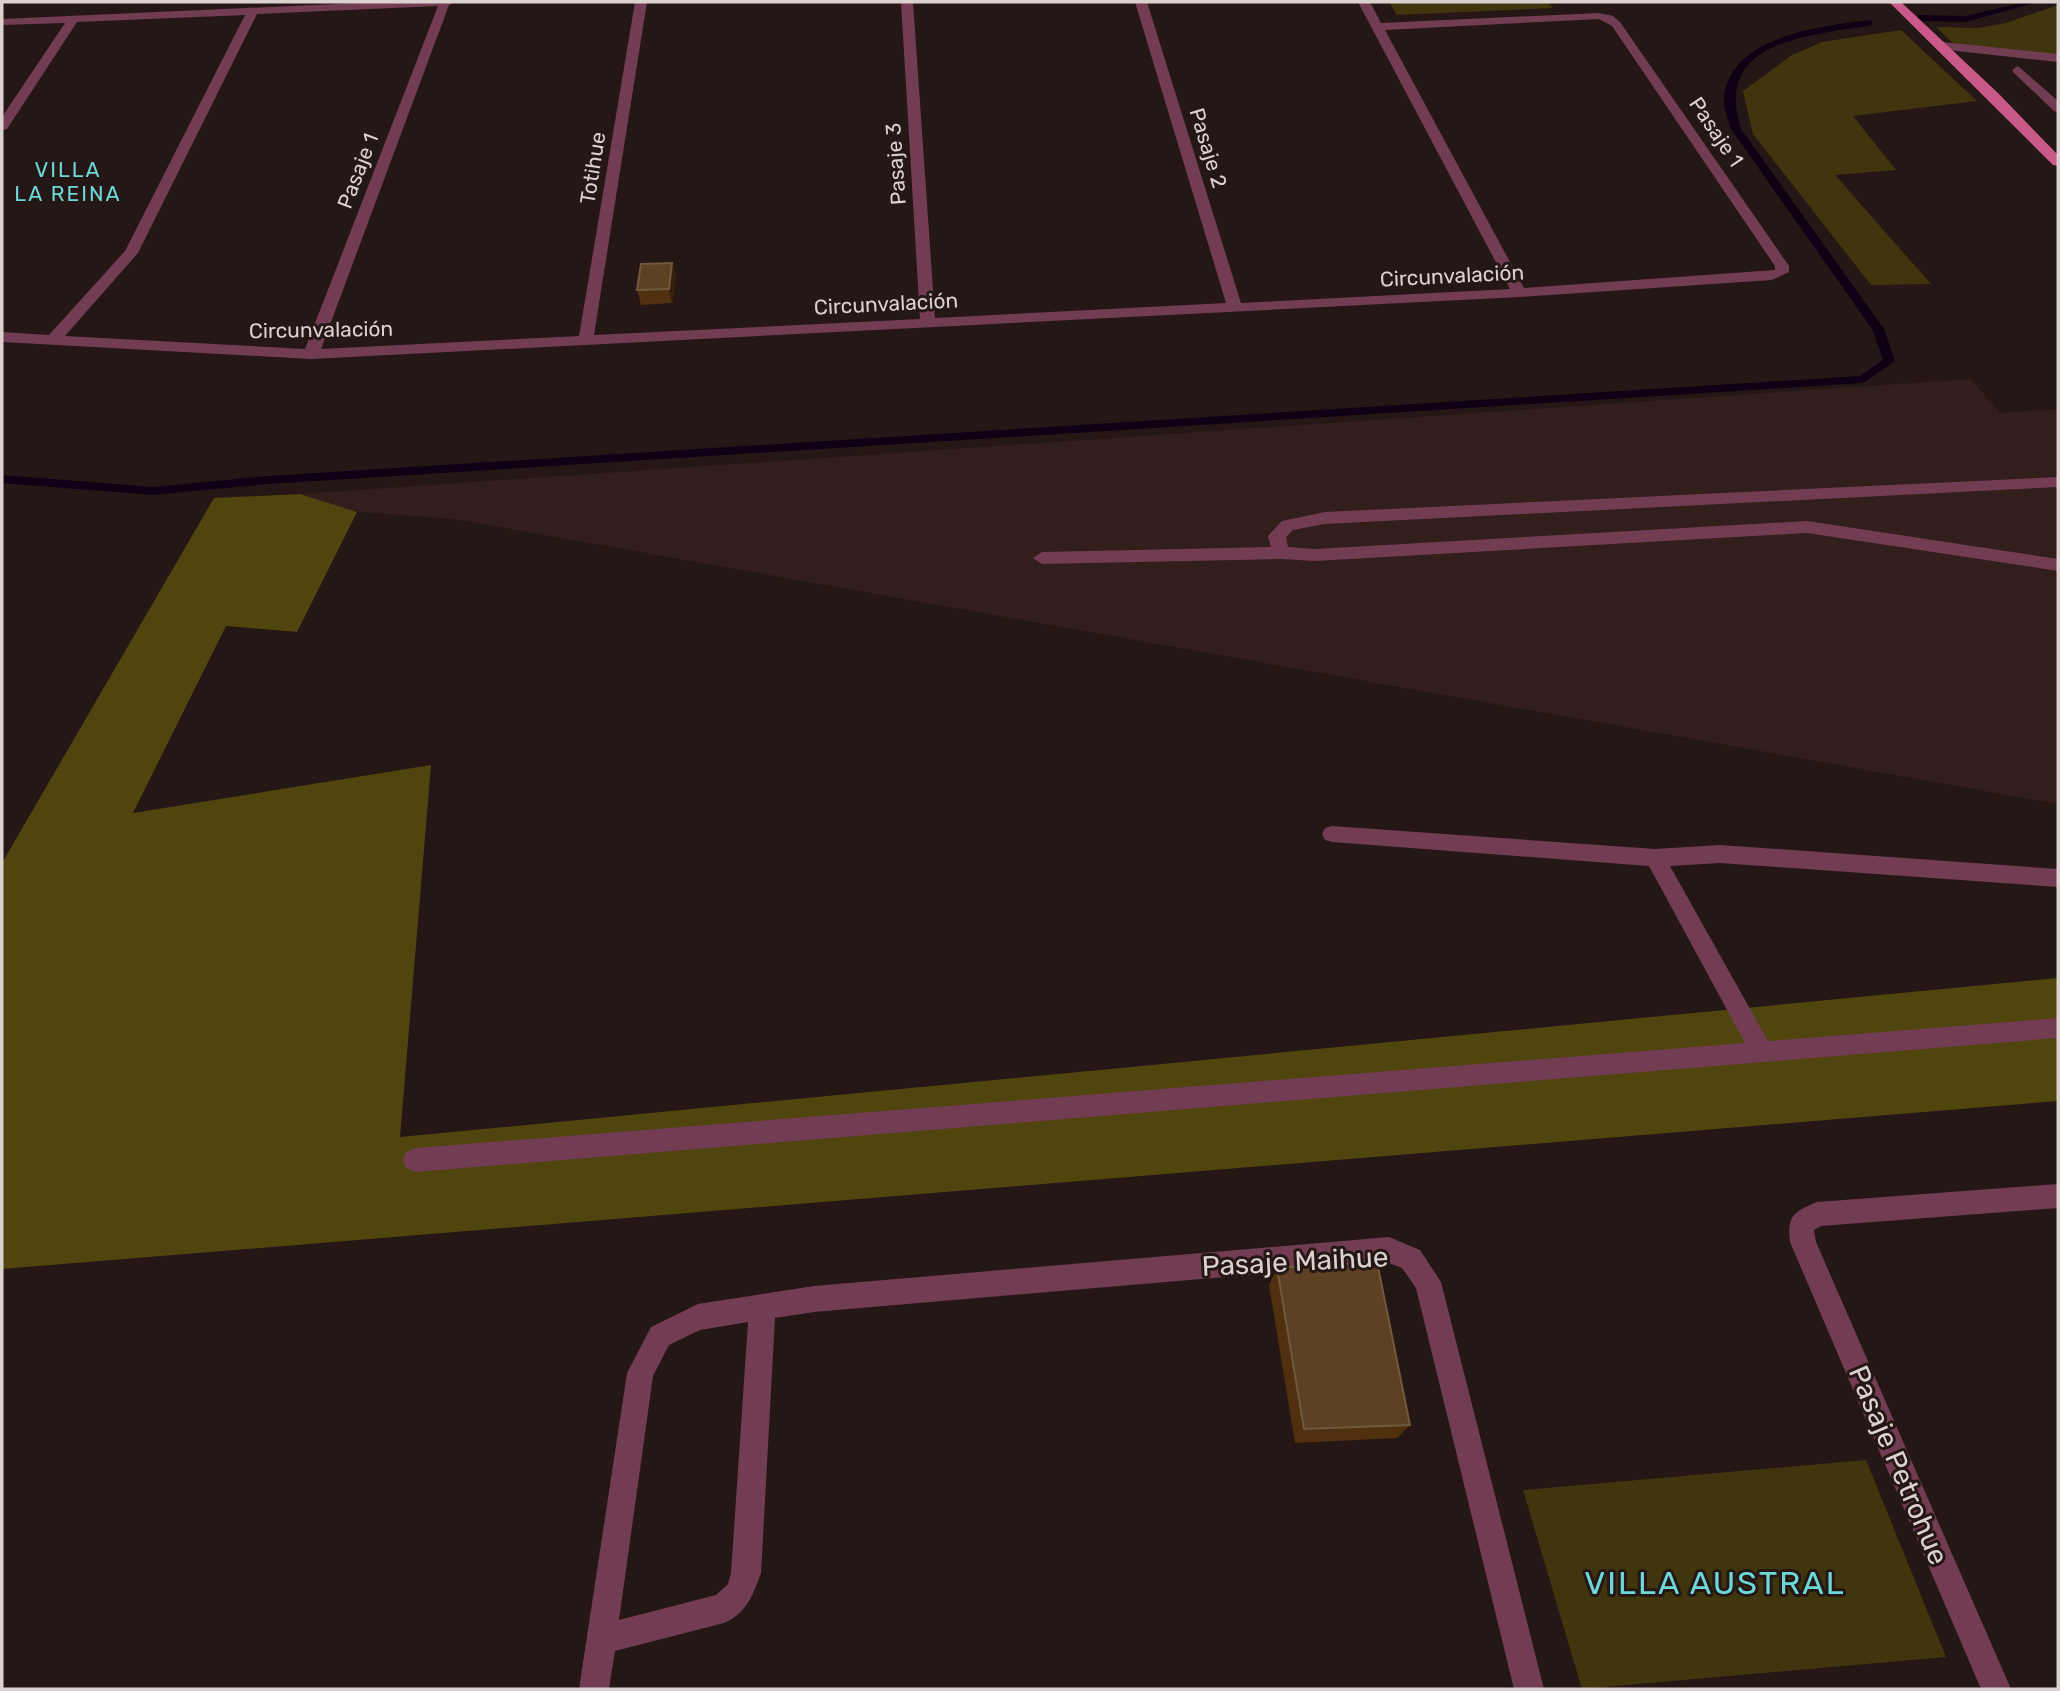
<svg xmlns="http://www.w3.org/2000/svg" width="2060" height="1691" font-family="Rubik,sans-serif">
  <style>
    .built { fill: #321e1a }
    .green { fill: #3f360e }
    .forest { fill: #50440f }
    .lines { fill: none; stroke-linecap: round; stroke-linejoin: round }
    .stream { fill: #110015; fill-rule: evenodd }
    .minor { fill: #723c52; fill-rule: evenodd }
    .major { fill: #c95989; fill-rule: evenodd }
    .wall { fill: #50300e }
    .shaded-wall { fill: #381f08 }
    .building { fill: #5e4123; stroke: #72583e; stroke-width: 2 }
    .labels { text-anchor: middle; stroke-width: 6; stroke-linejoin: round; paint-order: stroke }
    .far-street-label { font-size: 21px; fill: #dbd1cf; stroke: #251715 }
    .far-neighbourhood-label { font-size: 21px; letter-spacing: 2px; fill: #6cd9d9; stroke: #251715 }
    .near-street-label { font-size: 28px; fill: #dbd1cf; stroke: #251715 }
    .near-neighbourhood-label { font-size: 32px; letter-spacing: 2px; fill: #6cd9d9; stroke: #251715 }
  </style>
  <rect width="100%" height="100%" fill="#251715"/>
  <path class="built" d="M1970,379L2001,413L2058,409V804L454,519L292,507L300,494Z"/>
  <g class="green">
    <path d="M1389,2H1548L1553,8L1397,15Z"/>
    <path d="M2058,5V57L1957,47L1936,27L1978,28L2006,23Z"/>
    <path d="M1901,30L1977,101L1853,116L1896,170L1835,175L1931,284L1871,285L1753,134L1743,91L1792,55L1822,42Z"/>
    <path d="M1866,1460L1946,1657L1582,1689L1523,1490Z"/>
  </g>
  <path class="forest" d="M300,494L357,512L297,632L226,626L133,813L431,765L400,1137L2058,978V1101L2,1269V863L214,498Z"/>
  <g class="lines">
    <g class="stream">
      <path d="M2025,2H2038L1966,22L1919,21L1915,18L1919,15L1966,16Z"/>
      <path d="M1869,20L1872,21V25C1811,36 1712,39 1741,129L1884,329L1895,361L1863,383L268,484L152,495L2,483V475L152,487L268,476L1860,376L1883,360L1872,329L1731,129C1728,119 1723,108 1724,97C1731,36 1821,26 1869,20Z"/>
    </g>
    <g class="minor">
      <path d="M379,2H456L449,5L321,349L579,336L635,2H647L594,335L920,319L901,2H913L935,318L1226,303L1135,2H1147L1241,303L1510,289L1358,2H1370L1381,23L1599,13L1613,16L1620,22L1789,266V272L1772,280L1519,297L311,359L2,342V332L49,335L125,251L245,15L77,22L7,129L2,130V117L65,23L2,25V19ZM438,6L305,349L65,336L138,253L257,14ZM1599,19L1612,26L1775,266V270L1524,288L1385,30Z"/>
      <path d="M1943,42L2058,54V62L1939,49V43Z"/>
      <path d="M2018,66L2058,101V112L2054,111L2014,73L2012,70Z"/>
      <path d="M2058,477V487L1325,524L1293,530L1286,537L1288,547L1315,549L1807,521L2058,559V571L1807,533L1315,561L1281,559L1042,564L1033,558L1042,552L1271,547L1268,536L1282,521L1325,512Z"/>
      <path d="M1332,826L1655,849L1720,845L2058,869V887L1720,863L1670,866L1768,1041L2058,1018V1038L415,1172L406,1168L403,1160L406,1152L415,1148L1745,1043L1649,866L1332,842L1325,840L1322,834L1325,828Z"/>
      <path d="M2058,1184V1208L1821,1226L1814,1230L1816,1242L2011,1689H1981L1790,1242C1787,1216 1793,1212 1817,1202Z"/>
      <path d="M1389,1237L1420,1250L1441,1282L1544,1689H1514L1416,1288L1402,1268L1389,1263L814,1312L775,1318L761,1573C753,1595 747,1613 724,1623L615,1651L609,1689H579L627,1373L651,1327L698,1304L814,1286ZM748,1322L731,1573L728,1584L716,1595L619,1620L653,1376L669,1345L700,1330Z"/>
    </g>
    <path class="major" d="M1889,2H1901L1998,93L2058,155V166L2053,165Z"/>
  </g>
  <g class="wall">
    <path d="M672,263L676,277L672,303L641,305L637,290Z"/>
    <path d="M1277,1268L1410,1425L1397,1438L1295,1443L1269,1285Z"/>
  </g>
  <path class="shaded-wall" d="M672,263L676,277L672,303L669,289Z"/>
  <g class="building">
    <path d="M672,263L669,289L637,290L641,264Z"/>
    <path d="M1377,1262L1410,1425L1304,1429L1277,1268Z"/>
  </g>
  <g class="labels">
    <g class="far-street-label">
      <text transform="translate(1716 132) rotate(56)" y="7">Pasaje 1</text>
      <text transform="translate(1208 148) rotate(73)" y="7">Pasaje 2</text>
      <text transform="translate(896 164) rotate(-94)" y="7">Pasaje 3</text>
      <text transform="translate(593 168) rotate(-81)" y="7">Totihue</text>
      <text transform="translate(358 171) rotate(-69)" y="7">Pasaje 1</text>
      <text transform="translate(1452 276) rotate(-3)" y="7">Circunvalación</text>
      <text transform="translate(886 304) rotate(-3)" y="7">Circunvalación</text>
      <text transform="translate(321 330) rotate(-1)" y="7">Circunvalación</text>
    </g>
    <g class="far-neighbourhood-label">
      <text x="68" y="177">VILLA<tspan x="68" dy="24">LA REINA</tspan></text>
    </g>
    <g class="near-street-label">
      <text transform="translate(1295 1261) rotate(-3)" y="10">Pasaje Maihue</text>
      <text transform="translate(1899 1465) rotate(67)" y="10">Pasaje Petrohue</text>
    </g>
    <g class="near-neighbourhood-label">
      <text x="1715" y="1594">VILLA AUSTRAL</text>
    </g>
  </g>
  <rect width="2060" height="1691" fill="none" stroke="#dbd1cf" stroke-width="7"/>
</svg>
